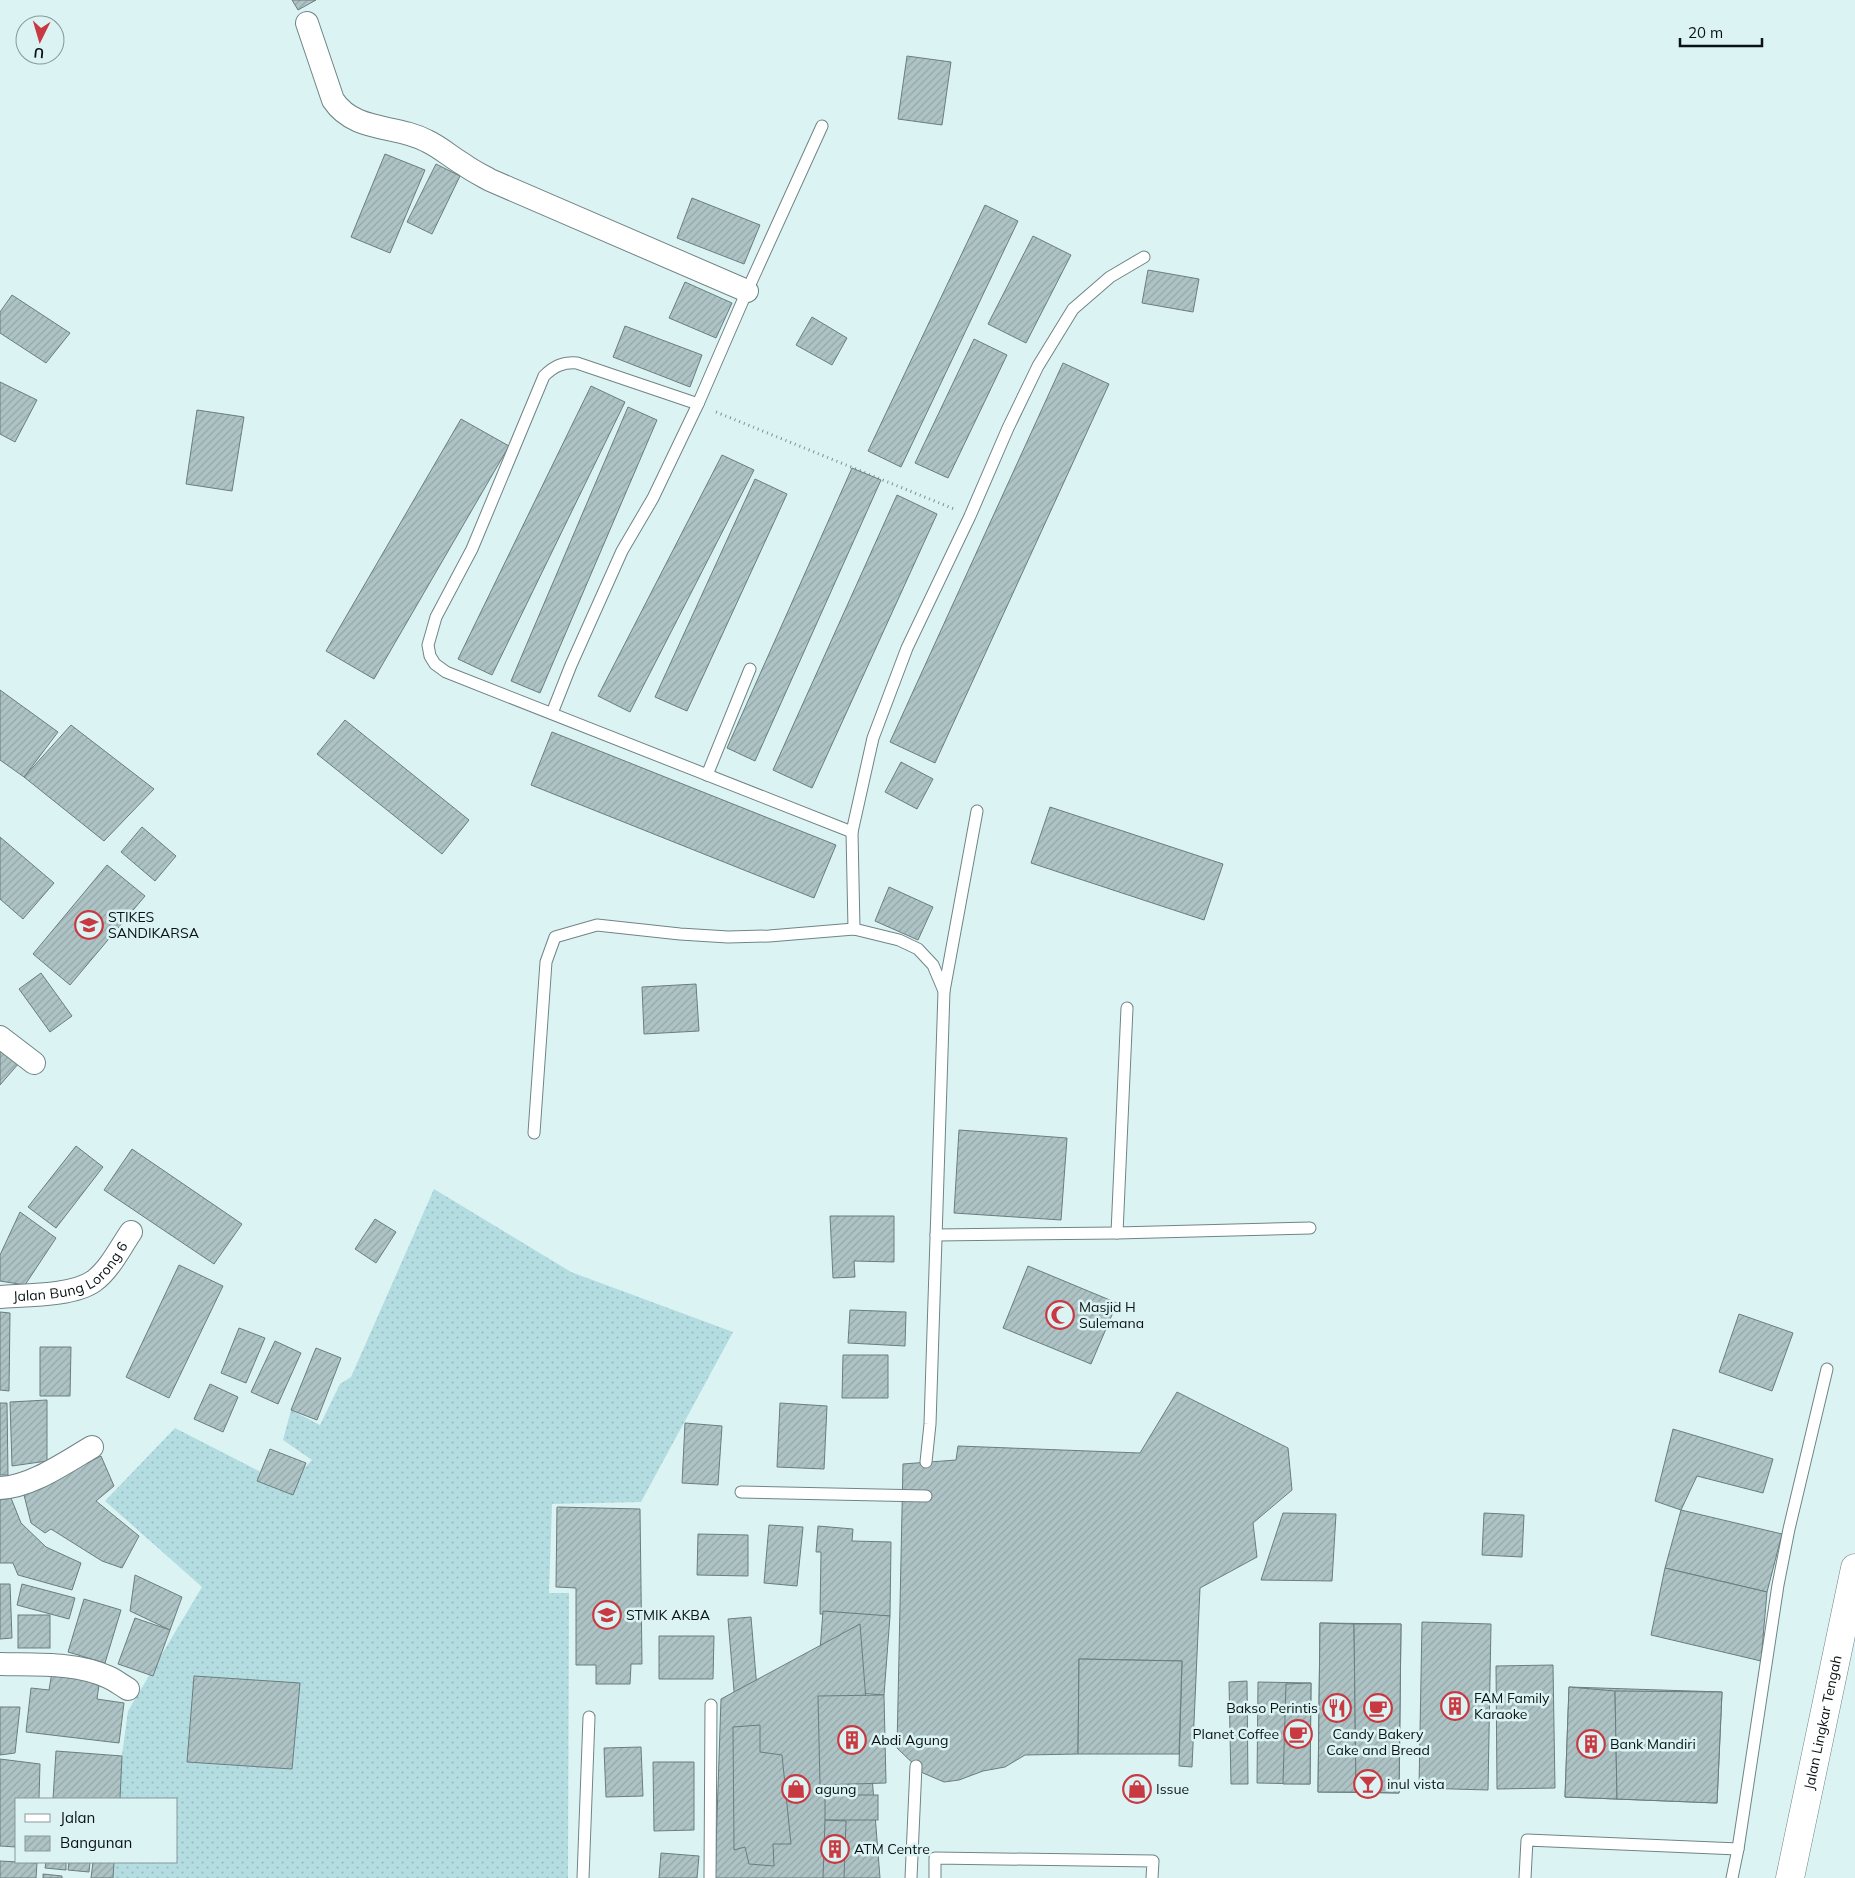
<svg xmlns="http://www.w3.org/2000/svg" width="1855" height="1878" font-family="Mulish,sans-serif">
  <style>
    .grass { fill: url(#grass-dots) }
    .building { fill: url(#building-hatch); stroke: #6a7e7f }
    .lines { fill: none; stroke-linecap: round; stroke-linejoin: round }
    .service-casing { stroke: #708486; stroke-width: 13 }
    .minor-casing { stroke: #708486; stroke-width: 24 }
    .secondary-casing { stroke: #708486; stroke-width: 29 }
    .path { stroke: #809091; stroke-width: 3; stroke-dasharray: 1 4; stroke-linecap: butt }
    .service { stroke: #fff; stroke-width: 11 }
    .minor { stroke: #fff; stroke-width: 22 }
    .secondary { stroke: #fff; stroke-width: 28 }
    .labels { text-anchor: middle; stroke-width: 5; stroke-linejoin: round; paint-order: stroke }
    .poi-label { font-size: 14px; fill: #0a1213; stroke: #dcf3f4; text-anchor: start }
    .street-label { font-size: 14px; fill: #0a1213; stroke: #dcf3f4 }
  </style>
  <defs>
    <pattern id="grass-dots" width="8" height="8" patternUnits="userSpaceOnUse" patternTransform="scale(1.25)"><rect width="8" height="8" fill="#b4dde1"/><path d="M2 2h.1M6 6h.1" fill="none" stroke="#99bdc0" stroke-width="1.8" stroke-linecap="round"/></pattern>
    <pattern id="building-hatch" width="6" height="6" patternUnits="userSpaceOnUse" patternTransform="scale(1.25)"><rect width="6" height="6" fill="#aec3c5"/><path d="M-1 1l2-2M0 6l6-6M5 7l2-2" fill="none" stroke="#94a6a8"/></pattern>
  </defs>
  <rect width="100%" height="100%" fill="#dcf3f4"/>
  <path class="grass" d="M434,1189L571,1272L733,1332L641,1502L552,1504L549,1593H569L568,1878H105L108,1862H176V1799H116L128,1711L202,1587L105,1501L175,1428L288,1486L312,1460L283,1440L291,1410L320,1425L340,1384L351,1377Z"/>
  <g class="building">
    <path d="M292,0H316L298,10Z"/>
    <path d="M907,56L951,62L942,125L898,119Z"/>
    <path d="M385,154L425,170L390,253L351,237Z"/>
    <path d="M436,164L460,176L432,234L407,222Z"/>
    <path d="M692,198L760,225L744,264L677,238Z"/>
    <path d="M985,205L1018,221L901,467L868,451Z"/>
    <path d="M1033,236L1071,255L1026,343L988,324Z"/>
    <path d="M1148,270L1199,279L1193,312L1142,303Z"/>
    <path d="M685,282L732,303L716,338L669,318Z"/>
    <path d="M12,295L70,333L46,363L0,333V312Z"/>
    <path d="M812,317L847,338L832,365L796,345Z"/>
    <path d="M625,326L702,355L690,387L613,357Z"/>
    <path d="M974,339L1007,355L948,478L915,463Z"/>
    <path d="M1063,363L1109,384L935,763L890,742Z"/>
    <path d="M0,382L37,400L15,442L0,434Z"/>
    <path d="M591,386L625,402L492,675L458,659Z"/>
    <path d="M628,407L657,420L540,693L511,681Z"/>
    <path d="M197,410L244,417L232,491L186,484Z"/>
    <path d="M461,419L509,446L374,679L326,651Z"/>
    <path d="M722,455L754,470L630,712L598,696Z"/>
    <path d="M852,468L881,480L755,761L727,748Z"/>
    <path d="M755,479L787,494L687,711L655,697Z"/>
    <path d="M897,495L937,514L812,788L773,770Z"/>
    <path d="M0,690L58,732L24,777L0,760Z"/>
    <path d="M345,720L469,820L442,854L317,754Z"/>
    <path d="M71,725L154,789L104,841L24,777Z"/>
    <path d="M552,732L836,845L814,898L531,785Z"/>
    <path d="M901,762L933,779L917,809L885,792Z"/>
    <path d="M1050,807L1223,864L1204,920L1031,863Z"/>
    <path d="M142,827L176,856L155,881L121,852Z"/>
    <path d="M0,837L54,883L23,919L0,899Z"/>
    <path d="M107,865L145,896L70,985L33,954Z"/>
    <path d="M889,887L933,907L918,940L875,921Z"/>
    <path d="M41,973L72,1016L50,1032L19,989Z"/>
    <path d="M696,984L699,1031L644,1034L642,987Z"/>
    <path d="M0,1046L19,1063L0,1085Z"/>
    <path d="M959,1130L1067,1138L1061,1220L954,1213Z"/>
    <path d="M76,1146L103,1167L56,1228L28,1207Z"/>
    <path d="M132,1149L242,1224L214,1264L104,1190Z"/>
    <path d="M20,1212L56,1238L25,1285L0,1281V1255Z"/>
    <path d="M830,1216H894V1262L854,1261L855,1277L833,1278Z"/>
    <path d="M375,1219L396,1232L376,1263L355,1249Z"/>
    <path d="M179,1265L223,1286L169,1398L126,1377Z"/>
    <path d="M1028,1266L1117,1303L1091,1364L1003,1328Z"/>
    <path d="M850,1310L906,1312L905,1346L848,1343Z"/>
    <path d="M0,1312L10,1313L9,1391L0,1390Z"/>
    <path d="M1739,1314L1793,1333L1772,1391L1719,1372Z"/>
    <path d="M239,1328L265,1338L246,1383L221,1373Z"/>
    <path d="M275,1341L301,1353L278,1404L251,1392Z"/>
    <path d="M40,1347H71L70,1396H40Z"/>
    <path d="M316,1348L341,1358L317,1420L291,1410Z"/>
    <path d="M843,1355H888V1398H842Z"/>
    <path d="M210,1384L238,1397L223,1432L194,1419Z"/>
    <path d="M1177,1392L1288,1448L1292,1490L1253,1523L1257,1557L1200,1588L1192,1767L1179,1766L1182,1661L1079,1659L1078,1754L1025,1755L1005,1767L983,1771L959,1780L944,1782L923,1773L897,1748L903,1464L956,1460L958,1446L1140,1453Z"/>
    <path d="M47,1400V1461L12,1466L10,1402Z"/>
    <path d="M0,1403H7L8,1475H0Z"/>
    <path d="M780,1403L827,1406L824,1469L777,1467Z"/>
    <path d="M685,1423L722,1426L718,1485L682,1483Z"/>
    <path d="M1673,1429L1773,1459L1763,1493L1697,1476L1681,1510L1655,1501Z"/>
    <path d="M270,1449L306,1463L293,1495L257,1481Z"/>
    <path d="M101,1456L114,1486L96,1501L139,1536L122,1568L102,1561L51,1529L45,1533L31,1523L24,1495Z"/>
    <path d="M11,1498L21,1523L46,1547L81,1563L72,1590L18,1575L13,1563H0V1500Z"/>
    <path d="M557,1507L640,1509L642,1664H631L630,1684H596V1665H576V1588L556,1587Z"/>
    <path d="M1681,1510L1782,1534L1767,1592L1665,1568Z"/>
    <path d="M1283,1513L1336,1514L1332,1581L1261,1580Z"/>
    <path d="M1484,1513L1524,1515L1522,1557L1482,1555Z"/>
    <path d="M769,1525L803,1527L797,1586L764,1583Z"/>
    <path d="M818,1526L853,1529L852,1541L891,1542L890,1616L820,1614L821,1552H816Z"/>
    <path d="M698,1534L748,1535V1576L697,1575Z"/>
    <path d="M1665,1568L1767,1592L1761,1661L1651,1635Z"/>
    <path d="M135,1575L182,1597L170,1630L130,1611Z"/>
    <path d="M0,1584H10L12,1638L0,1639Z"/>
    <path d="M22,1584L75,1598L69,1619L17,1605Z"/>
    <path d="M84,1599L121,1610L105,1663L68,1652Z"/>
    <path d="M823,1611L890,1616L884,1695L817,1690Z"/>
    <rect x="18" y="1615" width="32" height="33"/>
    <path d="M751,1617L758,1701L735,1703L728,1619Z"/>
    <path d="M135,1618L170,1630L153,1676L118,1664Z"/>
    <path d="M1422,1622L1491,1624L1488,1790L1419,1788Z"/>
    <path d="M1320,1623L1401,1624L1399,1793L1318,1792Z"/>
    <path d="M1320,1623L1354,1624L1356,1792H1318Z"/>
    <path d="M860,1624L880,1878H715L721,1699Z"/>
    <path d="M1354,1624H1401L1399,1793L1356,1792Z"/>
    <path d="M659,1636H714L713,1679H659Z"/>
    <path d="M1079,1659L1182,1661L1179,1754H1078Z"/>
    <path d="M1553,1665L1555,1788L1497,1789L1496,1666Z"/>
    <path d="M52,1672L100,1678L97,1699L124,1703L119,1743L26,1732L31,1688L49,1690Z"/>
    <path d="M194,1676L300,1683L292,1769L187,1762Z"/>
    <path d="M1247,1681L1248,1784H1231L1229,1682Z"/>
    <path d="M1258,1682L1311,1683L1310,1784L1257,1783Z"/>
    <path d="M1311,1683L1310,1784H1283L1286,1684Z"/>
    <path d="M1569,1687L1722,1692L1717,1803L1565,1797Z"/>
    <path d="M1569,1687L1615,1691L1617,1799L1565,1797Z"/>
    <path d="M1615,1691L1722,1692L1717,1803L1617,1799Z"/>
    <path d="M884,1695L886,1783L820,1785L818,1696Z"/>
    <path d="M0,1707H20L15,1753L0,1755Z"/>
    <path d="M760,1725V1752L782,1755L791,1844H773L774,1866L749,1864L745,1847L734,1850L733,1727Z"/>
    <path d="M641,1747L643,1796L606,1797L604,1748Z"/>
    <path d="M56,1751L122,1756L120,1799H53Z"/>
    <path d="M0,1759L40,1764L39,1799H16V1847L0,1846Z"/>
    <path d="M653,1762H694V1830L654,1831Z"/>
    <rect x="825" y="1795" width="53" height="25"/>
    <path d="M825,1820L846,1821L844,1878H823Z"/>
    <path d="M661,1853L699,1856L697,1878H659Z"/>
    <path d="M0,1861L37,1863L36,1878H0Z"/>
    <path d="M46,1862H66V1870L45,1868Z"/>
    <path d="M69,1862H90L89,1872L68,1870Z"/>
    <path d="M93,1862H114L113,1878H91Z"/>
    <path d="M43,1874L62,1876V1878H43Z"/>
  </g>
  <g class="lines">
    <defs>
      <g id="service">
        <path d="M698,404L577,363C563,362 554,366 544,376L472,549L436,617L428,645L430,656L435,664L446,672L852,832"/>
        <path d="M552,713L571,665L622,551L653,498L698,404L747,291L822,126"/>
        <path d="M707,775L750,669"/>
        <path d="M854,929L852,832L873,738L907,648L970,516L1008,428L1038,366L1073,309L1110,277L1144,257"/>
        <path d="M534,1133L546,962L555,937L597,925L680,934L728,937L769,936L854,929L899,940L918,949L933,965L944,991"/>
        <path d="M1117,1233L1127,1008"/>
        <path d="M936,1235L1117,1233L1310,1228"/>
        <path d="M926,1462L930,1424L944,991L977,811"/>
        <path d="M741,1492L926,1496"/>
        <path d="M583,1878L589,1717"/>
        <path d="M710,1878L711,1705"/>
        <path d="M911,1878L916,1766"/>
        <path d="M935,1878V1858L1153,1861L1152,1878"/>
        <path d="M1525,1878L1527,1840L1738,1849"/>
        <path d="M1732,1878L1738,1849L1778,1585L1789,1529L1827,1369"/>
      </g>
      <g id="minor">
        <path d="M307,23L333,100C355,133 396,124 427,141C440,147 451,157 463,164C471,170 481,175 490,180L747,291"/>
        <path d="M0,1037L34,1063"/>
        <path id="s1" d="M0,1297C26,1295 73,1296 94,1281C110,1269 120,1248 131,1232"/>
        <path d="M0,1488C31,1487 66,1462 92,1447"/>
        <path d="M0,1664C35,1665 75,1662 108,1677C115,1680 121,1685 128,1689"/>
      </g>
      <g id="secondary">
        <path id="s2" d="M1790,1878L1855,1568"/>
      </g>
    </defs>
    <use href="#service" class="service-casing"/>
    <use href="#minor" class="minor-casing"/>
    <use href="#secondary" class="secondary-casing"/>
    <path class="path" d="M716,412L954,509"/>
    <use href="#service" class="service"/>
    <use href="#minor" class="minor"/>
    <use href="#secondary" class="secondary"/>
  </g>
  <defs>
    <symbol id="university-ring" viewBox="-11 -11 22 22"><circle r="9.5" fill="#dcf3f4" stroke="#c83941" stroke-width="1.5"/><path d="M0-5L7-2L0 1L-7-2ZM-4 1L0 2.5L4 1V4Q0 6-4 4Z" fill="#c83941"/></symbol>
    <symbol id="mosque-ring" viewBox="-11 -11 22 22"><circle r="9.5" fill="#dcf3f4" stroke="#c83941" stroke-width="1.5"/><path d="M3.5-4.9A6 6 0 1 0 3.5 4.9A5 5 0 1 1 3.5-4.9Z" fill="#c83941"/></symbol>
    <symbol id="building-ring" viewBox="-11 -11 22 22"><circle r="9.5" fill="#dcf3f4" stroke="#c83941" stroke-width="1.5"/><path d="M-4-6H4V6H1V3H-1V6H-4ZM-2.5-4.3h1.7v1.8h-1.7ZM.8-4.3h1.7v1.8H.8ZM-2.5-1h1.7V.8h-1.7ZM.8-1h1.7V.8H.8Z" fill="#c83941"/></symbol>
    <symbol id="restaurant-ring" viewBox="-11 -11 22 22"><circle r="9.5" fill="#dcf3f4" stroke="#c83941" stroke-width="1.5"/><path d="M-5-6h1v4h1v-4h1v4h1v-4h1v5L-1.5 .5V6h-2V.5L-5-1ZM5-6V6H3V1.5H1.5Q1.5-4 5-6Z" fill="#c83941"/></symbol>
    <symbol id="cafe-ring" viewBox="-11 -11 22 22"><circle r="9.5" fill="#dcf3f4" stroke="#c83941" stroke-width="1.5"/><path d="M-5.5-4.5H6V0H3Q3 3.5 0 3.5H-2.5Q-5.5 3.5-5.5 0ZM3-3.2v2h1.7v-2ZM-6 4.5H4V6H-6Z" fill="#c83941"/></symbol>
    <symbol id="bar-ring" viewBox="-11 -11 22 22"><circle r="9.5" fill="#dcf3f4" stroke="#c83941" stroke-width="1.5"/><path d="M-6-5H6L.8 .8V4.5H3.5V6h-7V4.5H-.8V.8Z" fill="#c83941"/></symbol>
    <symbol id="shop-ring" viewBox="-11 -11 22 22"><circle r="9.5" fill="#dcf3f4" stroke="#c83941" stroke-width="1.5"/><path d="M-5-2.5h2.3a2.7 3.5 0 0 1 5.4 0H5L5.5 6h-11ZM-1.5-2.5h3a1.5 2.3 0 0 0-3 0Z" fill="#c83941"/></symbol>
  </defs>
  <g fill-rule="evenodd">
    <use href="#university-ring" x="73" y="909" width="32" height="32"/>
    <use href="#mosque-ring" x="1044" y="1299" width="32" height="32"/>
    <use href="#university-ring" x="591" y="1599" width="32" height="32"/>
    <use href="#building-ring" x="1439" y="1690" width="32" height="32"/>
    <use href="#restaurant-ring" x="1321" y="1692" width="32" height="32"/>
    <use href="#cafe-ring" x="1362" y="1692" width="32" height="32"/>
    <use href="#cafe-ring" x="1282" y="1718" width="32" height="32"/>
    <use href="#building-ring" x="836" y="1724" width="32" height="32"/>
    <use href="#building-ring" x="1575" y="1728" width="32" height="32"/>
    <use href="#bar-ring" x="1352" y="1768" width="32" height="32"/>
    <use href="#shop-ring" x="780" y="1773" width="32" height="32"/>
    <use href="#shop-ring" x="1121" y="1773" width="32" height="32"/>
    <use href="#building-ring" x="819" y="1833" width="32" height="32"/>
  </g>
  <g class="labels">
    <g class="poi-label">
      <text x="108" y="922">STIKES<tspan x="108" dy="16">SANDIKARSA</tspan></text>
      <text x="1079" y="1312">Masjid H<tspan x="1079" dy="16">Sulemana</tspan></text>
      <text x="626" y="1620">STMIK AKBA</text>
      <text x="1474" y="1703">FAM Family<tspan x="1474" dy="16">Karaoke</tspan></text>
      <text x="1318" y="1713" text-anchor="end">Bakso Perintis</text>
      <text x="1279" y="1739" text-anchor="end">Planet Coffee</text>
      <text x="1378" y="1739" text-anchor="middle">Candy Bakery<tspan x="1378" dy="16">Cake and Bread</tspan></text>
      <text x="871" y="1745">Abdi Agung</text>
      <text x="1610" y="1749">Bank Mandiri</text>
      <text x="1387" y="1789">inul vista</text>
      <text x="815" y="1794">agung</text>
      <text x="1156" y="1794">Issue</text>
      <text x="854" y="1854">ATM Centre</text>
    </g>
    <g class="street-label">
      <text dy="5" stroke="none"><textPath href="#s1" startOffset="79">Jalan Bung Lorong 6</textPath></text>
      <text dy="5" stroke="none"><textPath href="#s2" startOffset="159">Jalan Lingkar Tengah</textPath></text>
    </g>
  </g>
  <rect x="15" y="1798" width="162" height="65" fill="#dcf3f4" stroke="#88999a"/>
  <rect x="25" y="1814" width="25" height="8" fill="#ffffff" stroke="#88999a"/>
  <text x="60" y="1823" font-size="15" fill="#0a1213">Jalan</text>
  <rect x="25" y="1836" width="25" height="15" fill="url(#building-hatch)" stroke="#88999a"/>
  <text x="60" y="1848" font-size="15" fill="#0a1213">Bangunan</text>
  <g transform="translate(40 40) rotate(185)"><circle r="24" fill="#dcf3f4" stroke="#88999a"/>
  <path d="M0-4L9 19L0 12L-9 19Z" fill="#c83941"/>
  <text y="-8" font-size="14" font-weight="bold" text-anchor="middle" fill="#0a1213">U</text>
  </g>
  <path d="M1680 38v8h82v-8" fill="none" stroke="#0a1213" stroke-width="2.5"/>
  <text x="1688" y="38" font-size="15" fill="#0a1213" stroke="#dcf3f4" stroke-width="4" paint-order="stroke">20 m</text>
</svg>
